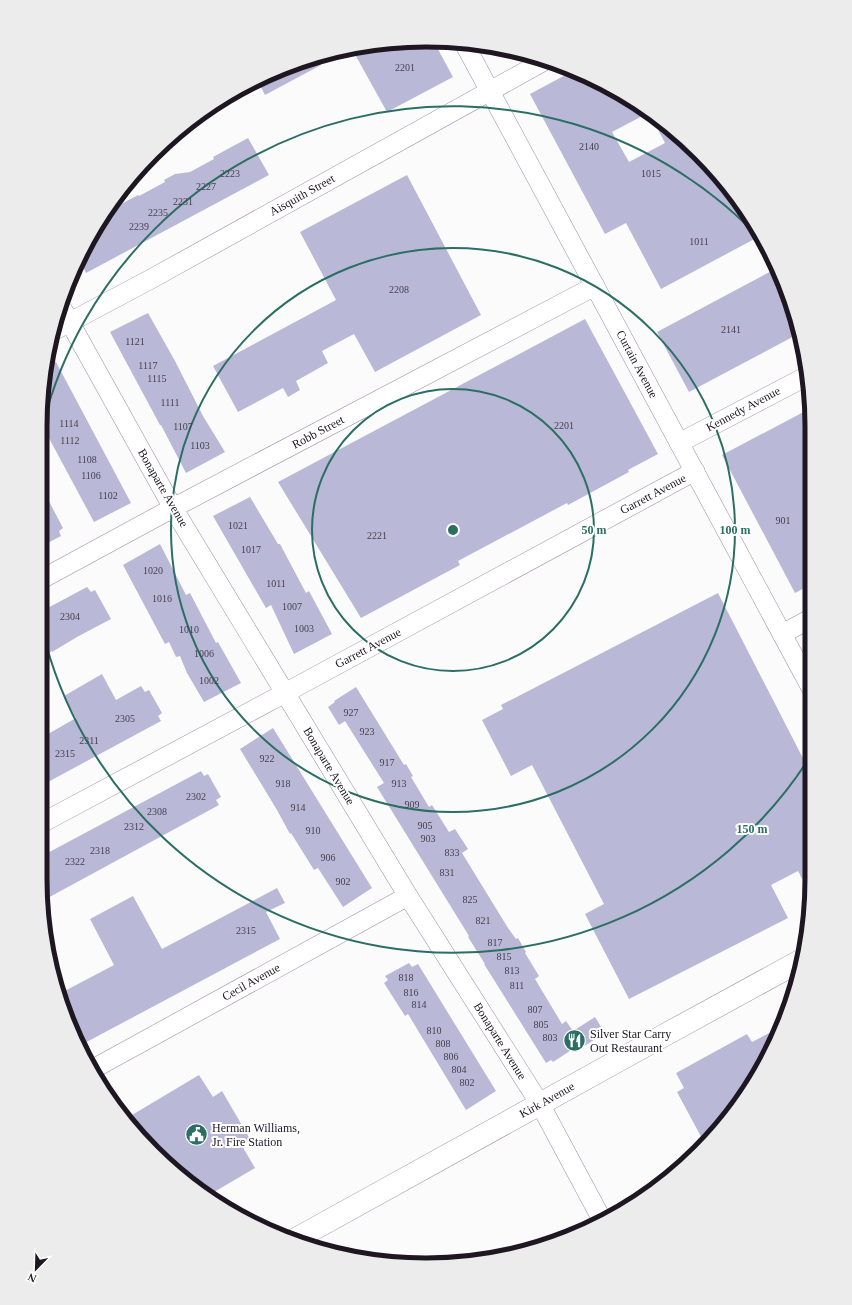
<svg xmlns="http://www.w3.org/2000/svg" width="852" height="1305" font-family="'Times New Roman',serif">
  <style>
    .building { fill: #bab8d7 }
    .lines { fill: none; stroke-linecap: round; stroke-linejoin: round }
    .street-casing { stroke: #9f8ba7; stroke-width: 20 }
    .secondary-casing { stroke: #9f8ba7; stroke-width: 23 }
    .street { stroke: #fff; stroke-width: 19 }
    .secondary { stroke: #fff; stroke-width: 22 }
    .ring { fill: none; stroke: #2a6f62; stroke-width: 2 }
    .labels { text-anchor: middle; stroke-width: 4; stroke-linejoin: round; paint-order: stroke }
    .number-label { font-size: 10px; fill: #453f4f }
    .street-label { font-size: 12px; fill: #1e1722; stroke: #fff }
    .poi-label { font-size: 12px; fill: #1e1722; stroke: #fff; text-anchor: start }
    .rim { fill: none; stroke: #1e1722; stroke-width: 5 }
    .centre { fill: #2a6f62; stroke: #fff; stroke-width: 2 }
    .ring-label { font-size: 12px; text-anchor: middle; font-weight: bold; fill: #2a6f62; stroke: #fff; stroke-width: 4; stroke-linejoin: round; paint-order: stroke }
  </style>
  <rect width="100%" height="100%" fill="#fbfbfb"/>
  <g class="building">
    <path d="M401,41L434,42L453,77L387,112L352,49Z"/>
    <path d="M317,57L321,65L265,95L257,79Z"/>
    <path d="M571,72H575L619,92L648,113L612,132L629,162L665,143L650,114L680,136L732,191L760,236L661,289L626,223L605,234L530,94Z"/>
    <path d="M248,138L269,175L86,273L79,259L80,255L110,210L138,195L139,196L165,182L164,180L175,174L190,172L214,159L213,157Z"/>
    <path d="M407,175L481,315L375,372L354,334L322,351L328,363L296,381L300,390L288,397L283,388L238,412L213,366L336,300L300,232Z"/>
    <path d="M777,268L799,326L800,333L689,392L657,332Z"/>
    <path d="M148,313L175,361L203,416L225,452L186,473L161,425H160L110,332Z"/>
    <path d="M585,319L658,454L628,470L629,472L568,505L567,503L458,561L460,565L361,618L278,482Z"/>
    <path d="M56,362L131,503L94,522L43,427V375L46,367Z"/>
    <path d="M811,408L810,585L795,593L722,455Z"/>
    <path d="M43,490L63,528L59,531L61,536L42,546Z"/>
    <path d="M250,497L278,544H280L306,593L309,591L332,634L294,654L271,605L266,608L213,516Z"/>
    <path d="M160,544L186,595L190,593L216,643L218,642L241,683L204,702L187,673L180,656L176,657L169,642L165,644L123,565Z"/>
    <path d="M87,587L91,592L95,590L111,619L77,637L52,652V651L41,657L42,611Z"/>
    <path d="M718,593L809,770V892L798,871L771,885L788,918L629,999L585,914L604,904L532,765L511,776L482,720L503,709L501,705Z"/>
    <path d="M102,674L116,700L141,686L145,692L149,690L162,713L158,716L161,721L48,782L41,770V738L76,718L64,696Z"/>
    <path d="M356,687L404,765L406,764L413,776L411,777L429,807L432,805L449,832L455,829L468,849L462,853L508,928L516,939L518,938L526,952L525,953L539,976L535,979L562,1024L566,1021L573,1031L595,1017L605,1033L578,1050L576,1047L553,1062L551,1060L546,1063L484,964H485L468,937L469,936L377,787L384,783L372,764L345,721L339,725L328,707L335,702L334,701Z"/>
    <path d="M273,728L372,888L343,907L318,868L314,870L291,833L290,834L277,810L240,749Z"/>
    <path d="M201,771L204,776L208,774L221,797L216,800L219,805L44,900L40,879V857Z"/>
    <path d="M277,888L285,903L266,912L280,939L81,1045L60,1003L59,994L114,965L90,919L133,896L162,949Z"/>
    <path d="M409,963L412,967L418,964L496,1091L466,1110L408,1014L405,1016L384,983L388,980L385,976Z"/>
    <path d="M783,1026L716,1133L705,1144L677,1092L684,1088L676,1073L747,1034L752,1042Z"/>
    <path d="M199,1075L213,1097L222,1091L250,1139L241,1144L255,1168L209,1195L191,1185L144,1135L132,1115Z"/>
  </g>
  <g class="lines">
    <defs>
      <g id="street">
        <path d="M464,43L810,686"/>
        <path d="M63,310L173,508L408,896L540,1104L601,1218"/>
        <path d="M57,329L151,279L546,60"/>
        <path d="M679,443L807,376"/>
        <path d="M42,579L173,508L595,286"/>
        <path d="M782,634L810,619"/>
        <path d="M40,824L285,693L695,471"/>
        <path d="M93,1069L408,896"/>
      </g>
      <path id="secondary" d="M294,1240L661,1037L800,961"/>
    </defs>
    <use href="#street" class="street-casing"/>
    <use href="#secondary" class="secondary-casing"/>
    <use href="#street" class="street"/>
    <use href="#secondary" class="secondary"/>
  </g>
  <g class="ring">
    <circle cx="453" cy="530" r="141"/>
    <circle cx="453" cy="530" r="282"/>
    <path d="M808 760A423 423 0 0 1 42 629M43 424A423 423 0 0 1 765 244"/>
  </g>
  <defs>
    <symbol id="restaurant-disc" viewBox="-11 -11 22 22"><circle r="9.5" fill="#2a6f62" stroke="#fff"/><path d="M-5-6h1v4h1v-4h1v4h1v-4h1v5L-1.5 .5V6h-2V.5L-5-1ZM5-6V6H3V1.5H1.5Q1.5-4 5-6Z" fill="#fff"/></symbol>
    <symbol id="civic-disc" viewBox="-11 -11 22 22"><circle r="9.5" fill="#2a6f62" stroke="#fff"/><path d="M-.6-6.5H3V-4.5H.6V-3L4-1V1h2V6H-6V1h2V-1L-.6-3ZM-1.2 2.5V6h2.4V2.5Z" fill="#fff"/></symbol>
  </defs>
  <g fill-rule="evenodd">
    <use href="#restaurant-disc" x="562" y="1028" width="25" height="25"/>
    <use href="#civic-disc" x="184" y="1122" width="25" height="25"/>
  </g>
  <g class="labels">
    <g class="number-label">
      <text x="405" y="71">2201</text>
      <text x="589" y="150">2140</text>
      <text x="230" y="177">2223</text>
      <text x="651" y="177">1015</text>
      <text x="206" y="190">2227</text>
      <text x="183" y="205">2231</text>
      <text x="158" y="216">2235</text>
      <text x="139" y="230">2239</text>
      <text x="699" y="245">1011</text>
      <text x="399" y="293">2208</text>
      <text x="731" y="333">2141</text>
      <text x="135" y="345">1121</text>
      <text x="148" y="369">1117</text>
      <text x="157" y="382">1115</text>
      <text x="170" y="406">1111</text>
      <text x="69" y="427">1114</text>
      <text x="564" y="429">2201</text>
      <text x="183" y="430">1107</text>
      <text x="70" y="444">1112</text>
      <text x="200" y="449">1103</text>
      <text x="87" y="463">1108</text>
      <text x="91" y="479">1106</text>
      <text x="108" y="499">1102</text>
      <text x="783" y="524">901</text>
      <text x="238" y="529">1021</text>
      <text x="377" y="539">2221</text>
      <text x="251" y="553">1017</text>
      <text x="153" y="574">1020</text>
      <text x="276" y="587">1011</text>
      <text x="162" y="602">1016</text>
      <text x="292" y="610">1007</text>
      <text x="70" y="620">2304</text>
      <text x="304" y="632">1003</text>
      <text x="189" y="633">1010</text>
      <text x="204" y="657">1006</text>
      <text x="209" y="684">1002</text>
      <text x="351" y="716">927</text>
      <text x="125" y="722">2305</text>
      <text x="367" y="735">923</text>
      <text x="89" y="744">2311</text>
      <text x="65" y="757">2315</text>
      <text x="267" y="762">922</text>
      <text x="387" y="766">917</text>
      <text x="283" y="787">918</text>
      <text x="399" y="787">913</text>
      <text x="196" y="800">2302</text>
      <text x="412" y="808">909</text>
      <text x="298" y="811">914</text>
      <text x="157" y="815">2308</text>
      <text x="425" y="829">905</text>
      <text x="134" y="830">2312</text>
      <text x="313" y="834">910</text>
      <text x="428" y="842">903</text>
      <text x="100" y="854">2318</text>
      <text x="452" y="856">833</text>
      <text x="328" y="861">906</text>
      <text x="75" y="865">2322</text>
      <text x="447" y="876">831</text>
      <text x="343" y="885">902</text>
      <text x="470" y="903">825</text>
      <text x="483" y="924">821</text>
      <text x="246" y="934">2315</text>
      <text x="495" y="946">817</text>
      <text x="504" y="960">815</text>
      <text x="512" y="974">813</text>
      <text x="406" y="981">818</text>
      <text x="517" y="989">811</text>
      <text x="411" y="996">816</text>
      <text x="419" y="1008">814</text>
      <text x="535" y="1013">807</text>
      <text x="541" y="1028">805</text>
      <text x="434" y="1034">810</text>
      <text x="550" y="1041">803</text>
      <text x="443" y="1047">808</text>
      <text x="451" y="1060">806</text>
      <text x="459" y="1073">804</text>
      <text x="467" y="1086">802</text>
    </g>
    <g class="street-label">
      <text transform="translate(302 195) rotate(-29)" y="4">Aisquith Street</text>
      <text transform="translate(637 364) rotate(62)" y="4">Curtain Avenue</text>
      <text transform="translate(743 409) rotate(-28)" y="4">Kennedy Avenue</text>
      <text transform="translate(318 432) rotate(-28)" y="4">Robb Street</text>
      <text transform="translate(163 488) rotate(60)" y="4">Bonaparte Avenue</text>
      <text transform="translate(653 494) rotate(-28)" y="4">Garrett Avenue</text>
      <text transform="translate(368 648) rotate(-28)" y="4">Garrett Avenue</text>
      <text transform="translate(329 766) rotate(59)" y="4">Bonaparte Avenue</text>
      <text transform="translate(251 982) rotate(-29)" y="4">Cecil Avenue</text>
      <text transform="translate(500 1041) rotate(58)" y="4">Bonaparte Avenue</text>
      <text transform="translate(547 1100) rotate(-29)" y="4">Kirk Avenue</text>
    </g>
    <g class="poi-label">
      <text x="590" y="1038">Silver Star Carry<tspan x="590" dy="14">Out Restaurant</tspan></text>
      <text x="212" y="1132">Herman Williams,<tspan x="212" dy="14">Jr. Fire Station</tspan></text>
    </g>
  </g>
  <path d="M0 0H852V1305H0ZM426 47H426A379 379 0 0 1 805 426V879A379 379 0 0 1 426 1258H426A379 379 0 0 1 47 879V426A379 379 0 0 1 426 47Z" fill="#edeced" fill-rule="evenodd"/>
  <path class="rim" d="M426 47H426A379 379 0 0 1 805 426V879A379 379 0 0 1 426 1258H426A379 379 0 0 1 47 879V426A379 379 0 0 1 426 47Z"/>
  <circle cx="453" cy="530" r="6" class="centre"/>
  <g class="ring-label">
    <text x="594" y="534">50 m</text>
    <text x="735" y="534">100 m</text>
    <text x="752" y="833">150 m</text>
  </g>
  <g transform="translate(36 1269) rotate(203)" stroke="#ffffff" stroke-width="3" paint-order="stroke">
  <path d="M0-3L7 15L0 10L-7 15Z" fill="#1e1722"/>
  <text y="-6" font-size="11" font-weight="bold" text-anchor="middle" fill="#1e1722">N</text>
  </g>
</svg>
